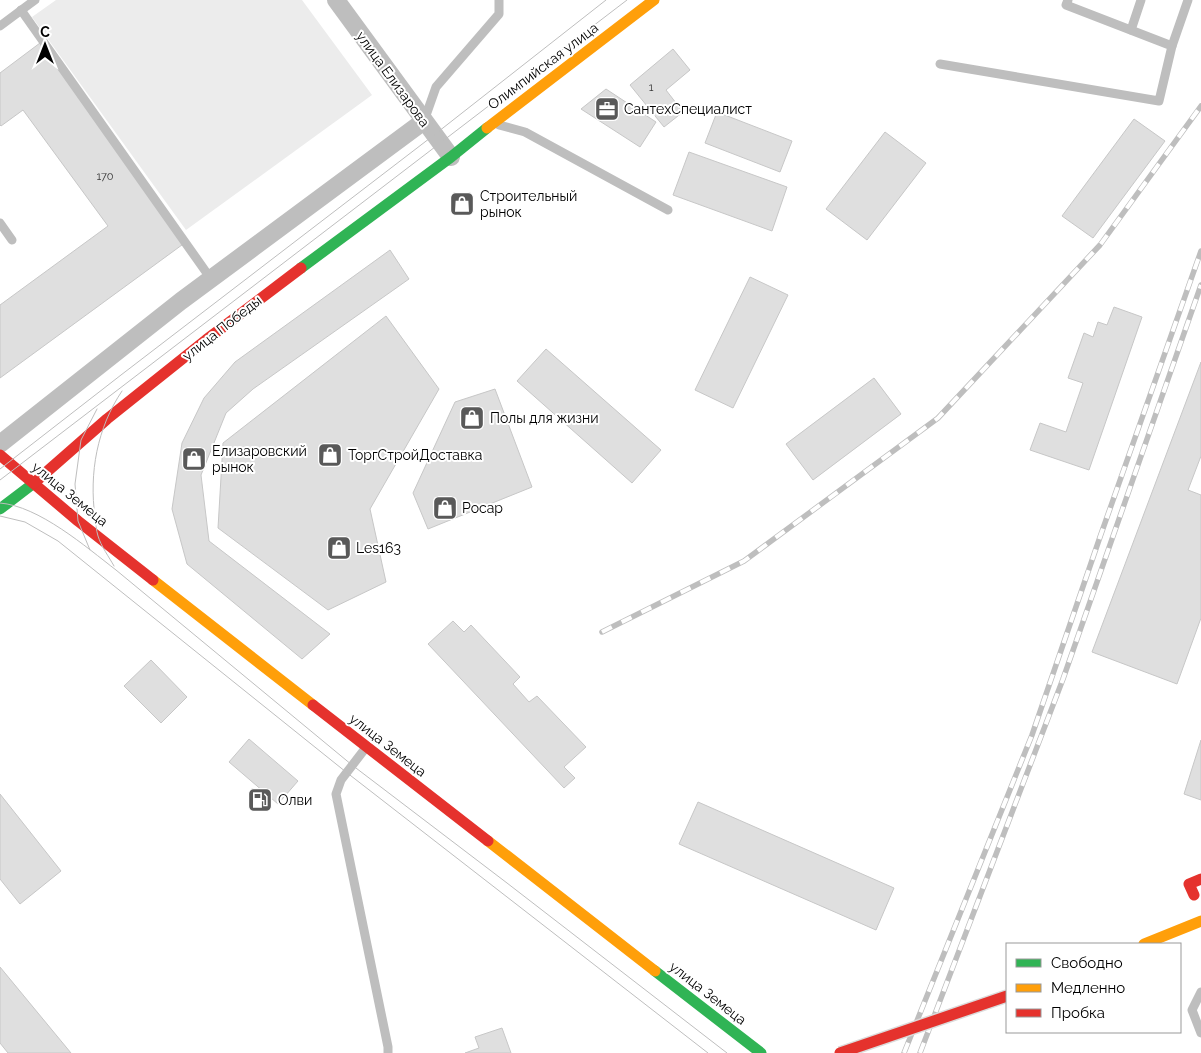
<svg xmlns="http://www.w3.org/2000/svg" width="1201" height="1053" font-family="Raleway,sans-serif">
  <style>
    .green { fill: #ececec }
    .building { fill: #dfdfdf; stroke: #c7c7c7 }
    .lines { fill: none; stroke-linecap: round; stroke-linejoin: round }
    .lane { stroke: #bebebe; stroke-width: 9 }
    .street { stroke: #bebebe; stroke-width: 18 }
    .fast { stroke: #30b455; stroke-width: 11 }
    .slow { stroke: #ff9f0a; stroke-width: 11 }
    .jam { stroke: #e5322d; stroke-width: 11 }
    .tram { stroke: #bebebe; stroke-width: 1 }
    .rail-casing { stroke: #bebebe; stroke-width: 5.5 }
    .rail { stroke: #fff; stroke-width: 4; stroke-dasharray: 11; stroke-linecap: butt }
    .jam-bridge-casing { stroke: #dbdbdb; stroke-width: 14; stroke-linecap: butt }
    .jam-bridge { stroke: #e5322d; stroke-width: 11 }
    .labels { text-anchor: middle; stroke-width: 4; stroke-linejoin: round; paint-order: stroke }
    .number-label { font-size: 11px; fill: #383838 }
    .street-label { font-size: 14px; fill: #000; stroke: #fff }
    .poi-label { font-size: 14px; fill: #000; stroke: #fff; text-anchor: start }
  </style>
  <rect width="100%" height="100%" fill="#fff"/>
  <path class="green" d="M56,0H302L372,95L186,230L32,17Z"/>
  <g class="building">
    <path d="M40,43L186,242L0,378V305L108,226L23,110L1,126L0,125V73Z"/>
    <path d="M673,49L690,70L666,90L683,112L664,127L630,85Z"/>
    <path d="M606,89L656,122L640,147L581,109Z"/>
    <path d="M717,112L792,141L780,172L705,143Z"/>
    <path d="M1134,119L1165,141L1093,238L1062,216Z"/>
    <path d="M885,132L926,163L867,240L826,209Z"/>
    <path d="M689,152L787,187L772,231L673,195Z"/>
    <path d="M390,250L409,279L253,389L226,413L201,475L209,541L330,634L302,659L187,564L172,509L182,443L204,398L235,362Z"/>
    <path d="M750,277L788,295L733,408L695,390Z"/>
    <path d="M1114,307L1142,317L1089,470L1030,450L1040,423L1066,432L1083,383L1068,378L1084,333L1093,337L1098,322L1107,325Z"/>
    <path d="M386,316L439,389L370,509L386,582L328,610L218,528L223,443Z"/>
    <path d="M546,349L661,450L632,483L517,381Z"/>
    <path d="M1201,362V456L1188,490L1201,495V618L1177,684L1092,652Z"/>
    <path d="M874,378L901,414L813,480L786,444Z"/>
    <path d="M495,389L532,487L428,529L413,493L455,402Z"/>
    <path d="M453,621L464,632L471,625L520,677L513,684L529,702L537,696L586,747L564,767L575,778L564,788L428,644Z"/>
    <path d="M151,660L187,697L161,723L124,686Z"/>
    <path d="M249,739L298,781L278,804L229,762Z"/>
    <path d="M1201,740V800L1184,794Z"/>
    <path d="M0,794L61,871L20,904L0,879Z"/>
    <path d="M698,802L894,888L876,930L679,844Z"/>
    <path d="M0,967L71,1053H8L0,1043Z"/>
    <path d="M502,1028L511,1053H465L479,1048L475,1037Z"/>
  </g>
  <g class="lines">
    <g class="lane">
      <path d="M21,10L211,279"/>
      <path d="M0,26L35,0"/>
      <path d="M1131,30L1141,0"/>
      <path d="M1172,46L1188,0"/>
      <path d="M940,64L1159,101L1172,46L1066,5L1068,0"/>
      <path d="M424,121L436,87L499,14V0"/>
      <path d="M499,125L525,132L668,210"/>
      <path d="M0,223L12,240"/>
      <path d="M364,750L341,780L336,794L388,1047V1053"/>
      <path d="M1201,992L1192,1010L1201,1033"/>
    </g>
    <g class="street">
      <path d="M336,0L451,157"/>
      <path d="M0,444L181,301L424,121"/>
    </g>
    <g class="fast">
      <path d="M301,268L451,157L487,128"/>
      <path d="M0,509L34,483"/>
      <path d="M655,971L761,1053"/>
    </g>
    <g class="slow">
      <path d="M487,128L654,0"/>
      <path d="M153,580L313,705"/>
      <path d="M488,841L655,971"/>
      <path d="M1144,944L1201,921"/>
    </g>
    <g class="jam">
      <path d="M0,455L78,521L153,580"/>
      <path d="M34,483L107,419L206,340L301,268"/>
      <path d="M313,705L488,841"/>
      <path d="M1194,895L1189,884L1201,879"/>
    </g>
    <g class="tram">
      <path d="M0,469L121,375L434,135L606,0"/>
      <path d="M0,480L627,0"/>
      <path d="M0,503C39,506 86,547 116,570L352,765L507,883L727,1053"/>
      <path d="M0,516L25,522L58,541L346,772L708,1053"/>
      <path d="M90,550L78,521L75,484L81,440L97,409"/>
      <path d="M114,566C109,557 101,546 98,536C96,530 96,523 95,517C89,473 97,428 122,391"/>
    </g>
    <defs>
      <g id="rail">
        <path d="M602,632L744,561L938,418L1100,245L1201,106"/>
        <path d="M904,1053L1032,735L1100,537L1201,251"/>
        <path d="M920,1053L1063,679L1201,285"/>
      </g>
    </defs>
    <use href="#rail" class="rail-casing"/>
    <use href="#rail" class="rail"/>
    <defs>
      <path id="jam-bridge" d="M840,1053L1007,996"/>
    </defs>
    <use href="#jam-bridge" class="jam-bridge-casing"/>
    <use href="#jam-bridge" class="jam-bridge"/>
  </g>
  <defs>
    <symbol id="office-square" viewBox="-11 -11 22 22"><rect x="-9" y="-9" width="18" height="18" rx="4" fill="#595959" stroke="#fff"/><path d="M-6-3h4V-5.5h4V-3h4V5H-6ZM-1-4.5V-3h2v-1.5ZM-6 0V1H6V0Z" fill="#fff"/></symbol>
    <symbol id="shop-square" viewBox="-11 -11 22 22"><rect x="-9" y="-9" width="18" height="18" rx="4" fill="#595959" stroke="#fff"/><path d="M-5-2.5h2.3a2.7 3.5 0 0 1 5.4 0H5L5.5 6h-11ZM-1.5-2.5h3a1.5 2.3 0 0 0-3 0Z" fill="#fff"/></symbol>
    <symbol id="fuel-square" viewBox="-11 -11 22 22"><rect x="-9" y="-9" width="18" height="18" rx="4" fill="#595959" stroke="#fff"/><path d="M-5.5-6h7V0h2V4h1.3V-2.5L3-4.5l.8-.8L6-3V5H2.5V1h-1V6h-7ZM-4.2-4.7v3.2H.2V-4.7Z" fill="#fff"/></symbol>
  </defs>
  <g fill-rule="evenodd">
    <use href="#office-square" x="593" y="95" width="28" height="28"/>
    <use href="#shop-square" x="448" y="190" width="28" height="28"/>
    <use href="#shop-square" x="458" y="404" width="28" height="28"/>
    <use href="#shop-square" x="316" y="441" width="28" height="28"/>
    <use href="#shop-square" x="180" y="445" width="28" height="28"/>
    <use href="#shop-square" x="431" y="494" width="28" height="28"/>
    <use href="#shop-square" x="325" y="534" width="28" height="28"/>
    <use href="#fuel-square" x="246" y="786" width="28" height="28"/>
  </g>
  <g class="labels">
    <g class="number-label">
      <text x="651" y="91">1</text>
      <text x="105" y="180">170</text>
    </g>
    <g class="street-label">
      <text transform="translate(543 66) rotate(-37)" y="5">Олимпийская улица</text>
      <text transform="translate(393 79) rotate(54)" y="5">улица Елизарова</text>
      <text transform="translate(222 328) rotate(-38)" y="5">улица Победы</text>
      <text transform="translate(70 494) rotate(39)" y="5">улица Земеца</text>
      <text transform="translate(388 745) rotate(38)" y="5">улица Земеца</text>
      <text transform="translate(708 993) rotate(38)" y="5">улица Земеца</text>
    </g>
    <g class="poi-label">
      <text x="624" y="114">СантехСпециалист</text>
      <text x="480" y="201">Строительный<tspan x="480" dy="16">рынок</tspan></text>
      <text x="490" y="423">Полы для жизни</text>
      <text x="212" y="456">Елизаровский<tspan x="212" dy="16">рынок</tspan></text>
      <text x="348" y="460">ТоргСтройДоставка</text>
      <text x="462" y="513">Росар</text>
      <text x="356" y="553">Les163</text>
      <text x="278" y="805">Олви</text>
    </g>
  </g>
  <rect x="1006" y="943" width="175" height="90" fill="#ffffff" stroke="#999999"/>
  <rect x="1016" y="959" width="25" height="8" fill="#30b455" stroke="#999999"/>
  <text x="1051" y="968" font-size="15" fill="#000000">Свободно</text>
  <rect x="1016" y="984" width="25" height="8" fill="#ff9f0a" stroke="#999999"/>
  <text x="1051" y="993" font-size="15" fill="#000000">Медленно</text>
  <rect x="1016" y="1009" width="25" height="8" fill="#e5322d" stroke="#999999"/>
  <text x="1051" y="1018" font-size="15" fill="#000000">Пробка</text>
  <g transform="translate(45 45)" stroke="#ffffff" stroke-width="4" paint-order="stroke">
  <path d="M0-4L9 19L0 12L-9 19Z" fill="#000000"/>
  <text y="-8" font-size="14" font-weight="bold" text-anchor="middle" fill="#000000">С</text>
  </g>
</svg>
